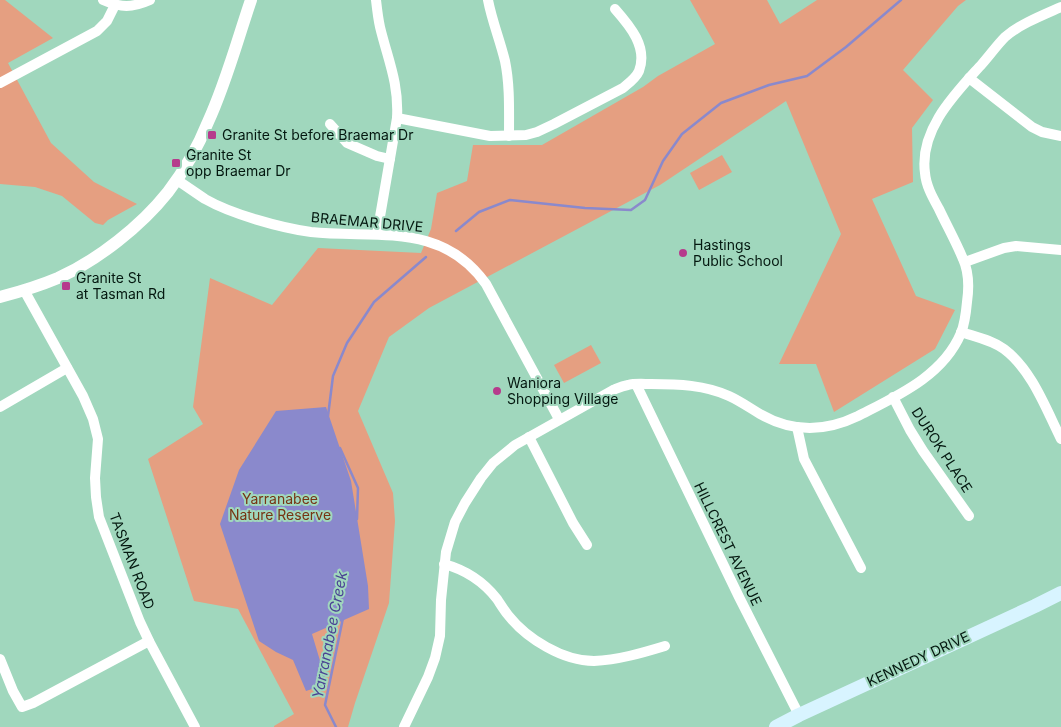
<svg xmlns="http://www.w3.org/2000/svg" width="1061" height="727" font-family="Inter,sans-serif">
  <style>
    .green { fill: #e59f81 }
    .water { fill: #8a89cc }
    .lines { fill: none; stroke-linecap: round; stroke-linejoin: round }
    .stream { stroke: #8a89cc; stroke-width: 2.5 }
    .minor { stroke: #fff; stroke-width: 10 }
    .tertiary { stroke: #fff; stroke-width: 12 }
    .secondary { stroke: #d8f4ff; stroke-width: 14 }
    .poi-dot { fill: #b63b8c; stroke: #a0d7bd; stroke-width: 2 }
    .labels { text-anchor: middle; stroke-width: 4; stroke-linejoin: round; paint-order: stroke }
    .poi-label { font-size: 14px; fill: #041810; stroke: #a0d7bd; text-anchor: start }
    .street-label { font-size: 14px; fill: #041810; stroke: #a0d7bd }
    .park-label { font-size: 14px; fill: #773413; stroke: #a0d7bd }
    .water-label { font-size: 15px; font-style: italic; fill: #4a4293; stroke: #a0d7bd }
  </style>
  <rect width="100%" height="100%" fill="#a0d7bd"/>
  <g class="green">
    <path d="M0,0H5L53,38L8,63L51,143L94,182L137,204L108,220L103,225L95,223L62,196L35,187L0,184Z"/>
    <path d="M690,0H767L780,24L817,0H966L958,6L903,70L933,100L912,128L913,182L872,199L916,296L955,310L935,349L834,412L816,364H779L841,234L786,101L660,185L429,308L389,337L358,411L393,493L395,521L389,603L355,703L348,727H274V726L294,714L238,609L194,601L148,459L203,424L193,407L210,278L272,305L318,248L421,253L431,229L437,193L467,181L473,145H542L643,87L658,76L715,44Z"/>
    <path d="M722,155L732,172L699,190L690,173Z"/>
    <path d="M591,345L601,363L564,383L554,365Z"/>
  </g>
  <path class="water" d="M326,407L351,481L368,586L369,609L312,634L327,684L306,691L293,660L276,652L259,641L220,524L239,470L276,411Z"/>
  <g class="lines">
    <g class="stream">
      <path d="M456,231L479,212L510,200L585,208L631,210L645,200L663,161L682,134L721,103L769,85L807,76L846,47L901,0"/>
      <path d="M328,416L333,376L347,343L374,302L426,257"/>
      <path d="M340,448L358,488L357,519"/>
      <path d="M336,727L325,705L343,618"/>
    </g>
    <g class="minor">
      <path d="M103,0C121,8 132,8 150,0"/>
      <path d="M376,0C377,9 378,18 380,27C388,60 399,83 397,118L377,234"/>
      <path d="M488,0C492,21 500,40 505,61C510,85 509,111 509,136"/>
      <path d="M969,78L1032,127L1042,132L1061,136"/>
      <path d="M0,83L97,31L107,21L115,5"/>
      <path d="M397,118L490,136L526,135L537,132L554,124L623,88C629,83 636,78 639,71C648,47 630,26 615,9"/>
      <path d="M330,124L347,143L377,156L390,159"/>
      <path d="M177,180C186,186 196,193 205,199C231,214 281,228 311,232C377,239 441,221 486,284L559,419"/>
      <path d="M965,262L1004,248L1016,246L1061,250"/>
      <path d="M24,290L83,396L93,419L98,439L95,478L96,497L99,517L140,622L149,641L195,727"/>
      <path d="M961,332C976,337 992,340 1004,349C1032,370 1046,409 1061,439"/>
      <path d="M636,384L739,597L799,715"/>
      <path d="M893,397L910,430L923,451L969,516"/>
      <path d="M0,407L67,368"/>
      <path d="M797,427L804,459L861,568"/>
      <path d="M529,437L573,523L587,545"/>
      <path d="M444,564C466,570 483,581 497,599C501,605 504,610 508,615C527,639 563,661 594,661C618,660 642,653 665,646"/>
      <path d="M0,659L13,691L22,707L33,703L149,641"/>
      <path d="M404,727L428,677L435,658L440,636L441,600L446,552L455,522L465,503L481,478L493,463L515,445L613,390C618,388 622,386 628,385C635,383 644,384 651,384C678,384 705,385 729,396C740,401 750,408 760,414C793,433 825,432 858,416C897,396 943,376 961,333C965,323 966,313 967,302C969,288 969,272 963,259C956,242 947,226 939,209C933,198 926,186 925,173C919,129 956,93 982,64C990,55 997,45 1005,37C1020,24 1043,15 1061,7"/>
    </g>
    <path class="tertiary" d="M0,297C19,292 39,286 58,278C98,260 141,226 168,192C184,171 198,147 208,122C226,83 237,41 251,0"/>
    <path class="secondary" d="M776,727L799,715L1035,606L1061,593"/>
  </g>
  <g class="poi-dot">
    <rect x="207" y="130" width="10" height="10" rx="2.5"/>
    <rect x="171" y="158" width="10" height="10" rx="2.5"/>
    <circle cx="683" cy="253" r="5"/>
    <rect x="61" y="281" width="10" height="10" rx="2.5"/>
    <circle cx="497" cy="391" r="5"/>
  </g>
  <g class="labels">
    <g class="poi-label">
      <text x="222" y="140">Granite St before Braemar Dr</text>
      <text x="186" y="160">Granite St<tspan x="186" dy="16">opp Braemar Dr</tspan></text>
      <text x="693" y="250">Hastings<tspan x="693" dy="16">Public School</tspan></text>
      <text x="76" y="283">Granite St<tspan x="76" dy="16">at Tasman Rd</tspan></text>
      <text x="507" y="388">Waniora<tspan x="507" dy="16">Shopping Village</tspan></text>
    </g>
    <g class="street-label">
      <text transform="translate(367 222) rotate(5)" y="5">BRAEMAR DRIVE</text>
      <text transform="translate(942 450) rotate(57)" y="5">DUROK PLACE</text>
      <text transform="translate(728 544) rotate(64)" y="5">HILLCREST AVENUE</text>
      <text transform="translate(132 561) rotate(69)" y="5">TASMAN ROAD</text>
      <text transform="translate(918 659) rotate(-25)" y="5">KENNEDY DRIVE</text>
    </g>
    <g class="park-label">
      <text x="280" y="504">Yarranabee<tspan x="280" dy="16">Nature Reserve</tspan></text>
    </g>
    <g class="water-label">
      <text transform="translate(330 635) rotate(-79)" y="5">Yarranabee Creek</text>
    </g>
  </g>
</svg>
